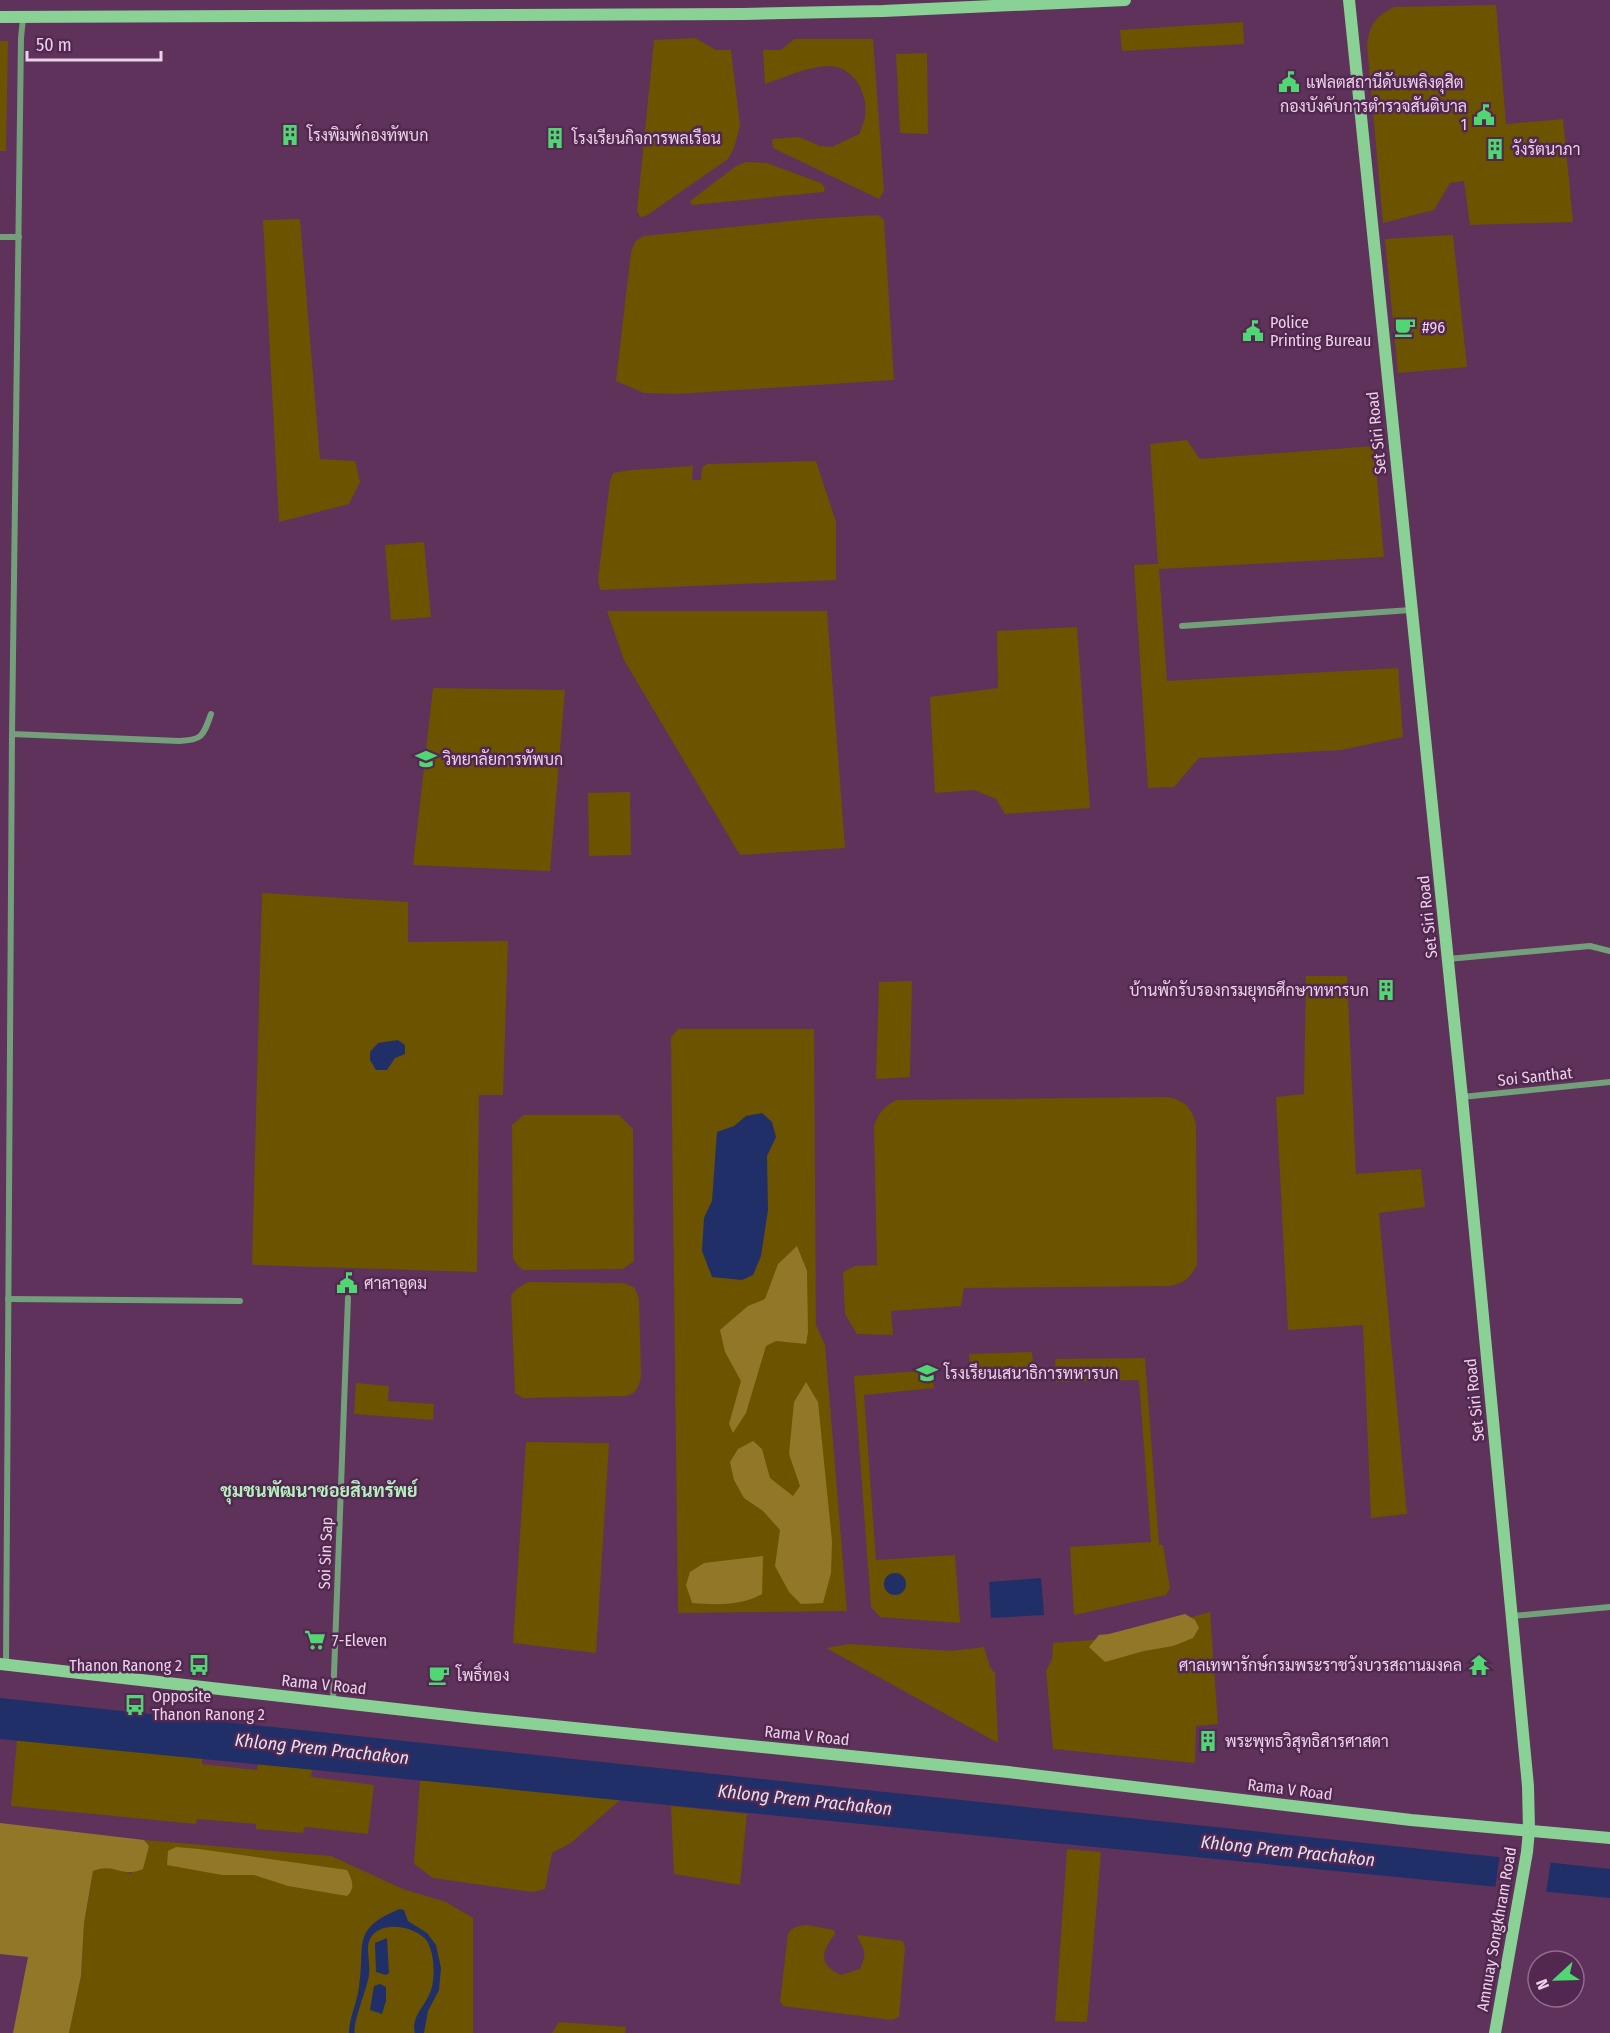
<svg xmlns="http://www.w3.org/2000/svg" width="1610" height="2033" font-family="'Fira Sans Condensed',Sarabun,sans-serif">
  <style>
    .green { fill: #6b5300 }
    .forest { fill: #937728 }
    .water { fill: #202f68 }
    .pier { fill: #5e325b }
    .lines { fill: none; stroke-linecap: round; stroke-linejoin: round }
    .street { stroke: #739f7a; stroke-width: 6 }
    .secondary { stroke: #8ad196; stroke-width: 12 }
    .labels { text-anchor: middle; stroke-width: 5; stroke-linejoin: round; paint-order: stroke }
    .poi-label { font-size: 16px; fill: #ebd1e9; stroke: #522850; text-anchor: start }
    .street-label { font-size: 16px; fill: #ebd1e9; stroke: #522850 }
    .neighbourhood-label { font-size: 18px; font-weight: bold; fill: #b2f3bc; stroke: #522850 }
    .water-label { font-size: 18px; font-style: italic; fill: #dbe3f5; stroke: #522850 }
  </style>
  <rect width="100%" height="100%" fill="#5e325b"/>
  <g class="green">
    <path d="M1496,5L1506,124L1563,119L1573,222L1470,225L1464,181L1450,183L1434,210L1383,223L1367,45C1370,24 1375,17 1394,7Z"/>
    <path d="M1243,22L1244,44L1122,51L1120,30Z"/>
    <path d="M695,38L716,50H731L740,126L734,148L728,159L646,216L640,217L637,211L654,40Z"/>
    <path d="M794,39H873L884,191L879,199L773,148L772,139L799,137L820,146L832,147L859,134C861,129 864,122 865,117C869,94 854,66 828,66C807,67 785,77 765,84L763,50H781Z"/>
    <path d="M0,41H8L6,151H0Z"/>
    <path d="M927,53L928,134L900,133L896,54Z"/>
    <path d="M746,162L767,163L821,183L825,188L824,192L692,205L690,201L736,166Z"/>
    <path d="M878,215L884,220L894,380L676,394L644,393L616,381L631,252L635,242L643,236L810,219Z"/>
    <path d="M300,219L320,459L355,461L360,482L349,504L279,522L263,220Z"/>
    <path d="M1453,235L1467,367L1398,373L1385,239Z"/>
    <path d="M1187,440L1200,459L1374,446L1384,557L1159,569L1167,681L1398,668L1403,737L1341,750L1199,758L1174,787L1148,788L1134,565L1158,564L1150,444Z"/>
    <path d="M816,461L836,522V580L600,590L598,579L610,481L613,473L631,470L693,466L692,480H701L702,468L707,464Z"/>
    <path d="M424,542L431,617L391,620L385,545Z"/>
    <path d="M607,611H827L845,848L740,855L624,660Z"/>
    <path d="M1077,627L1090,808L1005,814L996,799L974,790L935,793L930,697L998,688L997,631Z"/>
    <path d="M433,688L565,690L550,871L413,865Z"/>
    <path d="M630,792L631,855L589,856L588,793Z"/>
    <path d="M262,893L408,902V942L508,941L503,1095H479L477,1272L252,1265Z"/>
    <path d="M1306,976H1347L1356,1174L1421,1169L1425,1207L1379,1213L1407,1514L1371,1518L1363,1325L1288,1330L1276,1097L1304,1094Z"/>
    <path d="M912,981L910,1077L876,1079L879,982Z"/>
    <path d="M678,1029H814L816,1325L825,1345L847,1611L678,1613L671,1037Z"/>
    <path d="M1166,1097C1184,1099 1192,1108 1196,1124L1197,1265C1190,1278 1185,1283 1170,1286L964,1288L961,1306L891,1311L893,1335L857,1334L845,1314L843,1272L855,1266L877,1265L874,1126C879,1112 884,1106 897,1100Z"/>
    <path d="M524,1115H619L633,1129L634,1261L623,1269L522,1270L513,1259L512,1125Z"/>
    <path d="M528,1282L624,1283L635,1288L639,1299L641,1376C639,1387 637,1393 626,1396L523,1398L515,1393L511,1295L518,1288Z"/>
    <path d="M1032,1352L1034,1373L971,1378L969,1354Z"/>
    <path d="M1145,1358L1159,1545H1163L1170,1588L1166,1595L1074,1615L1070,1547L1151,1542L1139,1380L1056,1382L1055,1359Z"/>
    <path d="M932,1370L934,1388L864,1395L876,1560L955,1555L960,1623L880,1617L871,1607L854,1376Z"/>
    <path d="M356,1383L389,1386L388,1401L434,1404L433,1420L354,1414Z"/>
    <path d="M526,1442L609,1443L596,1653L513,1643Z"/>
    <path d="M1210,1612L1218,1724L1196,1726L1195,1763L1053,1749L1046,1671L1052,1659L1053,1643L1118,1638Z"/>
    <path d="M850,1644L951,1651L984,1647L990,1667L995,1673L998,1743L826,1648Z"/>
    <path d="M17,1740L202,1758V1764L257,1770L258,1764L312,1769L311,1777L374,1785L368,1834L305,1827L303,1833L256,1829V1824L197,1819L196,1824L11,1806Z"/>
    <path d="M420,1780L620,1800L571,1843L552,1853L545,1889L532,1892L433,1878L414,1864Z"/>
    <path d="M671,1806L747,1814L740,1885L674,1874Z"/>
    <path d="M144,1840L331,1856L403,1889L446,1902L473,1918V2033H69L81,1976L84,1923L93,1871L106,1866L131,1874L149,1846Z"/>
    <path d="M1067,1849L1101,1852L1087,2022L1055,2021Z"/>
    <path d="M807,1925L834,1930L835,1934C822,1951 817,1964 841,1975L860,1969C868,1953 864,1951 857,1935L903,1941L905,1948L899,2017L892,2020L783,2006L780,2001L788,1934C793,1926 798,1926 807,1925Z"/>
    <path d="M559,2022L626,2027L625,2033H552Z"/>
  </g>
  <g class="forest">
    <path d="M797,1246L807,1271L808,1332L806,1344L776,1341L766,1346L746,1413L733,1433L729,1424L741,1381L725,1352L720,1330L748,1306L765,1299L778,1264Z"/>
    <path d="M806,1382L818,1402L832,1541L831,1573L823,1603L801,1604L789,1592L775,1566L780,1530L763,1511L744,1498L734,1480L730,1462L738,1449L753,1441L762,1449L770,1478L793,1496L800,1486L789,1454L794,1402Z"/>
    <path d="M763,1556L762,1594C741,1606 715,1605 692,1603L686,1585L690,1572L704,1563Z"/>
    <path d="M1185,1614L1195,1620L1199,1628L1193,1638L1173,1646L1144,1651L1105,1662L1089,1647L1099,1635L1109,1634Z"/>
    <path d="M0,1823L144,1840L149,1846L143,1869C120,1879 116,1862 93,1871L84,1923L81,1976L69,2033H13L28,1957L0,1954Z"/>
    <path d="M176,1847L199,1849L347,1870C352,1879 356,1888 347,1896L288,1886L254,1875H222L167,1865L168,1851Z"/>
  </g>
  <g class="water">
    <path d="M398,1040L405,1045V1054L395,1058L387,1070H376L370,1060V1052L378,1043Z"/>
    <path d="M762,1113L772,1122L776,1137L767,1156L768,1210L761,1256L753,1275L742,1280L712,1277L702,1251L704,1218L712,1201L717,1132L734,1126L746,1116Z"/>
    <circle cx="895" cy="1584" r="11"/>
    <path d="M1041,1578L1044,1615L991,1618L989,1582Z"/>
    <path d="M0,1698L1610,1869V1898L0,1739Z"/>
    <path d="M400,1909L404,1910L408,1921L427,1933L436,1945L441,1968L439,1990L428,2011L424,2033H415C411,2018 423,2008 429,1995C436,1982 435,1954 427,1941C416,1926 380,1919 370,1939C365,1948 371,1964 369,1975C367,1989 352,2024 355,2033H349C349,2018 357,2003 359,1987C366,1944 350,1929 400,1909Z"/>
    <path d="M387,1938L389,1973L386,1975L376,1972L375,1943Z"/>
    <path d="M380,1984L386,1987V2001L382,2014L370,2010L374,1986Z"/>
  </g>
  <path class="pier" d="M1500,1854L1551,1860L1546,1894L1495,1889Z"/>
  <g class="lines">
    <g class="street">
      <path d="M0,237H19"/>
      <path d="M1182,626L1411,610"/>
      <path d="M12,734L179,741C203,740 203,736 211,714"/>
      <path d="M1448,959L1590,946L1610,951"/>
      <path d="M1462,1097L1610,1082"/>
      <path d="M8,1299L240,1301"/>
      <path d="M1513,1616L1610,1607"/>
      <path d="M6,1665L12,734L21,38L23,18"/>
      <path d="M333,1701L348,1298"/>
    </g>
    <g class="secondary">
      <path d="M1349,0L1462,1097L1528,1786L1529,1830L1527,1852L1495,2033"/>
      <path d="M0,17L744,14L883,11L1125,0"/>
      <path d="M0,1664L475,1718L1008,1772L1411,1820L1610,1838"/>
    </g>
  </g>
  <defs>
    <symbol id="civic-bare" viewBox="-9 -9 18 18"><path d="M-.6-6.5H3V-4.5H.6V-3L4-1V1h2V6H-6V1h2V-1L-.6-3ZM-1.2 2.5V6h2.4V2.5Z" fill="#51d674" stroke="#522850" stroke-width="2.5" paint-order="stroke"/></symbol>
    <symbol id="building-bare" viewBox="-9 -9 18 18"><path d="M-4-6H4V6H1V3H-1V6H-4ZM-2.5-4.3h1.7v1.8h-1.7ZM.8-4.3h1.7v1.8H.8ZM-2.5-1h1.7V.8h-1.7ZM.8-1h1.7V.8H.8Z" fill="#51d674" stroke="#522850" stroke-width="2.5" paint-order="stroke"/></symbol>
    <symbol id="cafe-bare" viewBox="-9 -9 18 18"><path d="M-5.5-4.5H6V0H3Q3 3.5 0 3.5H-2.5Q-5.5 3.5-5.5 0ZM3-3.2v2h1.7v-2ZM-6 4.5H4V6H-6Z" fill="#51d674" stroke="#522850" stroke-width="2.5" paint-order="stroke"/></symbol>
    <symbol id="university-bare" viewBox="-9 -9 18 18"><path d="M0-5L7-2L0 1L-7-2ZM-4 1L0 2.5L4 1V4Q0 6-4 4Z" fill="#51d674" stroke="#522850" stroke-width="2.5" paint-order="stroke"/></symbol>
    <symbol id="supermarket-bare" viewBox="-9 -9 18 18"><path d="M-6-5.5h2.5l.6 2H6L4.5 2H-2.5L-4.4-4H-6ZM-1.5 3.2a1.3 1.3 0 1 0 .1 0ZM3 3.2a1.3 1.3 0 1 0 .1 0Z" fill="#51d674" stroke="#522850" stroke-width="2.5" paint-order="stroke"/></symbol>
    <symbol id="bus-bare" viewBox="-9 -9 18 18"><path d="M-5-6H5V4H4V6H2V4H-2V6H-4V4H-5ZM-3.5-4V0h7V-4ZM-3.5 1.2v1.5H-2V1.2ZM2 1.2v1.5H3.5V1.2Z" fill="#51d674" stroke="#522850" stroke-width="2.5" paint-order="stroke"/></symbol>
    <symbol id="temple-bare" viewBox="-9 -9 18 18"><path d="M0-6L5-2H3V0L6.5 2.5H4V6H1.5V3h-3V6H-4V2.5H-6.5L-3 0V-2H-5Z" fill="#51d674" stroke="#522850" stroke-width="2.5" paint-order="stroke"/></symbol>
  </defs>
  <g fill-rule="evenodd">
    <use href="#civic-bare" x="1274" y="67" width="30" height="30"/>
    <use href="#civic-bare" x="1469" y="100" width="30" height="30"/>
    <use href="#building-bare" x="275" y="120" width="30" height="30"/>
    <use href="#building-bare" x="540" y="123" width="30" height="30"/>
    <use href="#building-bare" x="1480" y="134" width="30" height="30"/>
    <use href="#cafe-bare" x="1390" y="312" width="30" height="30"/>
    <use href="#civic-bare" x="1238" y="316" width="30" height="30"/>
    <use href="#university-bare" x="411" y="744" width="30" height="30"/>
    <use href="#building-bare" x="1371" y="975" width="30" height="30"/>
    <use href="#civic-bare" x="332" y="1268" width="30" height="30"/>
    <use href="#university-bare" x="912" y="1358" width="30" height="30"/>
    <use href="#supermarket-bare" x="300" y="1625" width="30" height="30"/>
    <use href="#bus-bare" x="184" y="1650" width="30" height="30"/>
    <use href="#temple-bare" x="1464" y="1650" width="30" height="30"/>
    <use href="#cafe-bare" x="424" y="1660" width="30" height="30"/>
    <use href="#bus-bare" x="120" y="1690" width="30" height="30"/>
    <use href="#building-bare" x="1193" y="1726" width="30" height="30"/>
  </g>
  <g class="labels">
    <g class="poi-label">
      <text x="1306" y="88">แฟลตสถานีดับเพลิงดุสิต</text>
      <text x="1467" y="112" text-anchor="end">กองบังคับการตำรวจสันติบาล<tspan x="1467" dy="18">1</tspan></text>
      <text x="307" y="141">โรงพิมพ์กองทัพบก</text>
      <text x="572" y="144">โรงเรียนกิจการพลเรือน</text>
      <text x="1512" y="155">วังรัตนาภา</text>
      <text x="1270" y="328">Police<tspan x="1270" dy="18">Printing Bureau</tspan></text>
      <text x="1422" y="333">#96</text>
      <text x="443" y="765">วิทยาลัยการทัพบก</text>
      <text x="1369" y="996" text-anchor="end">บ้านพักรับรองกรมยุทธศึกษาทหารบก</text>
      <text x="364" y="1289">ศาลาอุดม</text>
      <text x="944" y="1379">โรงเรียนเสนาธิการทหารบก</text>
      <text x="332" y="1646">7-Eleven</text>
      <text x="182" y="1671" text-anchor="end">Thanon Ranong 2</text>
      <text x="1462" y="1671" text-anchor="end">ศาลเทพารักษ์กรมพระราชวังบวรสถานมงคล</text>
      <text x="456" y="1681">โพธิ์ทอง</text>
      <text x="152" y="1702">Opposite<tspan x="152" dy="18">Thanon Ranong 2</tspan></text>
      <text x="1225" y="1747">พระพุทธวิสุทธิสารศาสดา</text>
    </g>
    <g class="street-label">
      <text transform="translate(1376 433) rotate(-96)" y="6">Set Siri Road</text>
      <text transform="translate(1427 917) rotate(-96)" y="6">Set Siri Road</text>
      <text transform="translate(1535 1076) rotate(-6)" y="6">Soi Santhat</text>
      <text transform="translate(1474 1400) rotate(-96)" y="6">Set Siri Road</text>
      <text transform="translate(325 1553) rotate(-88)" y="6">Soi Sin Sap</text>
      <text transform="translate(324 1684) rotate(6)" y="6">Rama V Road</text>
      <text transform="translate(807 1735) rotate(6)" y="6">Rama V Road</text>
      <text transform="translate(1290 1789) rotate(7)" y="6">Rama V Road</text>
      <text transform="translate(1496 1929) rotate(-80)" y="6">Amnuay Songkhram Road</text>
    </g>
    <g class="neighbourhood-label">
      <text x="319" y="1497">ชุมชนพัฒนาซอยสินทรัพย์</text>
    </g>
    <g class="water-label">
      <text transform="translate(322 1749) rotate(6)" y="6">Khlong Prem Prachakon</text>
      <text transform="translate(805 1800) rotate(6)" y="6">Khlong Prem Prachakon</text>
      <text transform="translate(1288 1851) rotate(6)" y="6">Khlong Prem Prachakon</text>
    </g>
  </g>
  <g transform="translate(1556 1979) rotate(248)"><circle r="28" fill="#522850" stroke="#8f6c8d" stroke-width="1.5"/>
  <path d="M0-4.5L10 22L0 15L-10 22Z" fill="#51d674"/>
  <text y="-9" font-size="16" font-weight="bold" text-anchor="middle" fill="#ebd1e9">N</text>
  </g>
  <path d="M27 51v9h134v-9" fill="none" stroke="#ebd1e9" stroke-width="3"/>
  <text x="36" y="51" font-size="18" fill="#ebd1e9" stroke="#522850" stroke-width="4.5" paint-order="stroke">50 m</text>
</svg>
